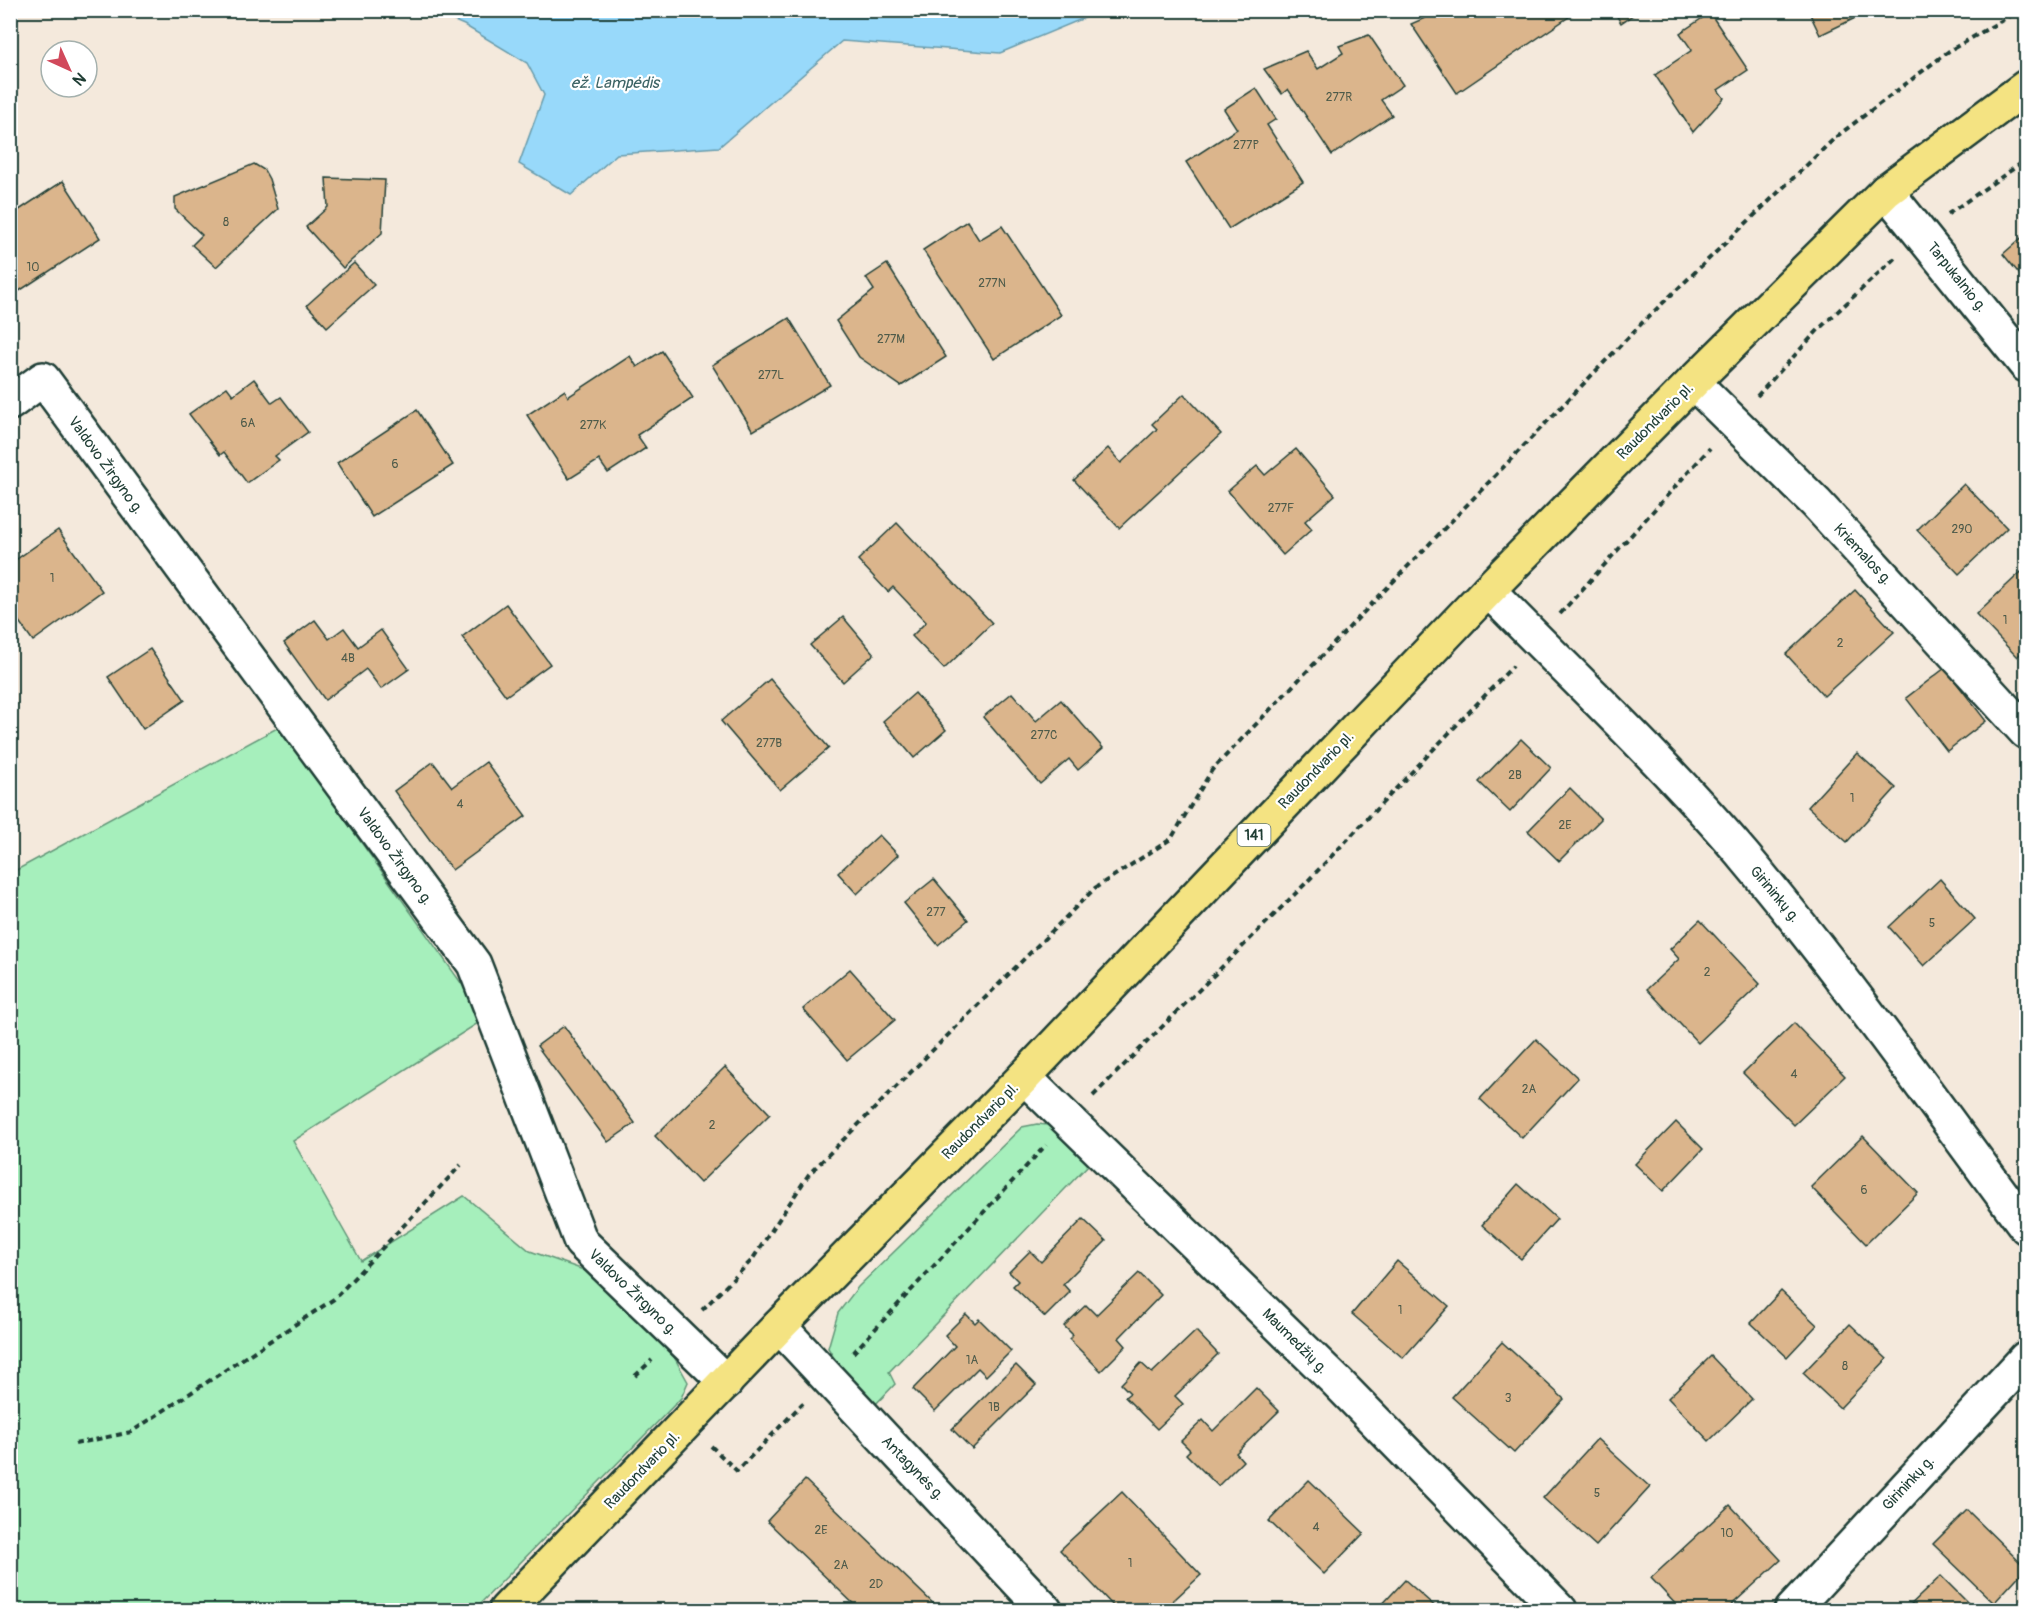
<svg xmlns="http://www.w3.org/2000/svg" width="2037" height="1621" font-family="Pangolin,sans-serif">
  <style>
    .green { fill: #a6efbc; stroke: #629678; stroke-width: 1.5 }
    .water { fill: #98d9fa; stroke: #689bab; stroke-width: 1.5 }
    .building { fill: #dbb58c; stroke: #1f3d34; stroke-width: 1.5 }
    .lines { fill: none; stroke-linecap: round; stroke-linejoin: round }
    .minor-casing { stroke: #1f3d34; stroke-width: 38 }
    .primary-casing { stroke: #1f3d34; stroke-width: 38 }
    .path { stroke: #1f3d34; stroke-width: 4; stroke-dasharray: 6 4.5; stroke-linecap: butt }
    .minor { stroke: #fff; stroke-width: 33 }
    .primary { stroke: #f4e382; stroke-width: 33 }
    .labels { text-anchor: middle; stroke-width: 4.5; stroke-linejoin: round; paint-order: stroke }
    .number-label { font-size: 12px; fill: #4e5b4a }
    .shield { fill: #fff; stroke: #627771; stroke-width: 1.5 }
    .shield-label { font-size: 14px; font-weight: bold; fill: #1f3d34 }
    .street-label { font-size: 15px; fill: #1f3d34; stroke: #fff }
    .water-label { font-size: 16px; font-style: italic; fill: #3d6466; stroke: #fff }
  </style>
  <rect width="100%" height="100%" fill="#f4e9dc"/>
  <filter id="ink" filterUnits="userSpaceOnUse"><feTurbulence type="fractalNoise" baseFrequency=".0167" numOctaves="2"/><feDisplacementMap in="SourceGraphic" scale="12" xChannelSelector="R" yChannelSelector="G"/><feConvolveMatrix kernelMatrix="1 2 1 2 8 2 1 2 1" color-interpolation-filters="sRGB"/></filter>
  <g filter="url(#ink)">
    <g class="green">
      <path d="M279,727L486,1018L293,1141L361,1261L464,1196L530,1251L592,1273L664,1339L688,1382L681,1398L474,1610H11V873Z"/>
      <path d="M1037,1124L1048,1125L1090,1163L889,1372L895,1384L874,1406L846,1378L828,1348L838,1313L858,1287L1022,1127Z"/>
    </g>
    <path class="water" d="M431,11H1101L1000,53L842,41L719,147L617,154L571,195L519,164L544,95L527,63L464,25Z"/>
    <g class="building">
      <path d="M1443,10H1579L1457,93L1411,24Z"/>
      <path d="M1613,10H1640L1621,23Z"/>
      <path d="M1808,10H1872L1820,35Z"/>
      <path d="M1710,13L1748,70L1718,90L1724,98L1693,132L1655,75L1692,50L1680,33Z"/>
      <path d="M1369,35L1403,85L1381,100L1392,115L1332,155L1288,89L1282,94L1264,69L1306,51L1318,69L1343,53L1339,46Z"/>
      <path d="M1256,88L1276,119L1267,125L1303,182L1229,229L1186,162L1237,129L1224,109Z"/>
      <path d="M254,164L264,170L269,179L278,209L216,267L192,245L202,235L175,209V197Z"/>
      <path d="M326,178L385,180L382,233L343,268L306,227L328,207Z"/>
      <path d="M63,181L100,238L10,297V216Z"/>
      <path d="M967,221L979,240L1002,226L1061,315L994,359L923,250Z"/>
      <path d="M2026,234V282L2003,254Z"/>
      <path d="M354,263L374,285L327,327L307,305Z"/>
      <path d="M887,264L946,357L901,386L859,357L836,321L874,290L866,278Z"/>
      <path d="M789,318L830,385L753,431L712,365Z"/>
      <path d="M662,351L693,398L637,435L646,448L608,473L599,460L569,479L527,415L565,390L568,397L630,356L637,367Z"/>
      <path d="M254,379L272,403L281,397L308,432L275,456L279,460L247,483L224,452L220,455L189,414L227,387L233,395Z"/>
      <path d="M1184,394L1221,434L1119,528L1074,480L1108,448L1121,463L1157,429L1152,424Z"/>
      <path d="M417,410L453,465L372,517L337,463Z"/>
      <path d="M1296,449L1335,495L1305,521L1312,529L1283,555L1228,491L1257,466L1265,475Z"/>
      <path d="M1964,484L2007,528L1959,574L1917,530Z"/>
      <path d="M897,523L992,623L944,669L912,636L926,622L893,587L888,592L858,560Z"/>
      <path d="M58,530L102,591L33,641L10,609V564Z"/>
      <path d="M2021,572L2026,578V648L2017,657L1976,614Z"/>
      <path d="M1855,590L1894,632L1824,696L1786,654Z"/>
      <path d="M506,604L550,664L506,696L462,637Z"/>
      <path d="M843,617L874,654L843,682L810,645Z"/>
      <path d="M315,620L329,639L344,628L358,647L381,630L409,669L381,689L366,669L325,700L284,643Z"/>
      <path d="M150,649L185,700L143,729L108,677Z"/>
      <path d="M1945,668L1986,721L1947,751L1906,698Z"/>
      <path d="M770,679L829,748L780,790L721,721Z"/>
      <path d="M915,693L946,730L914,758L883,721Z"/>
      <path d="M1012,693L1036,721L1061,700L1103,748L1078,770L1069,759L1040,784L983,717Z"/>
      <path d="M1521,739L1551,768L1510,812L1479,782Z"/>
      <path d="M1857,753L1896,788L1847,842L1808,807Z"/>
      <path d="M433,762L452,787L486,762L526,816L452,870L394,791Z"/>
      <path d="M1570,788L1601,819L1559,861L1528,831Z"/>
      <path d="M879,835L898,855L857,894L838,873Z"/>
      <path d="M934,879L968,920L938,945L904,903Z"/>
      <path d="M1940,879L1975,919L1924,966L1889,927Z"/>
      <path d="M1700,920L1760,984L1698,1043L1647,989L1679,959L1670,949Z"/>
      <path d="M850,969L895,1020L847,1060L803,1009Z"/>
      <path d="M1794,1023L1845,1076L1794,1125L1743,1073Z"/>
      <path d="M564,1026L635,1123L608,1142L537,1046Z"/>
      <path d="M1536,1039L1578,1078L1522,1138L1480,1099Z"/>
      <path d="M725,1067L770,1114L700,1183L655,1136Z"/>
      <path d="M1676,1122L1703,1149L1663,1191L1635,1164Z"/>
      <path d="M1863,1136L1918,1193L1866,1244L1811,1187Z"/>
      <path d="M1518,1184L1557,1219L1521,1259L1482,1225Z"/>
      <path d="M1083,1219L1106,1241L1063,1284L1070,1292L1045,1317L1013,1286L1018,1281L1009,1272L1030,1251L1041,1262Z"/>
      <path d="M1397,1261L1449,1306L1403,1358L1352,1314Z"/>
      <path d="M1139,1273L1161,1295L1119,1338L1126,1346L1101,1371L1069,1339L1073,1335L1064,1326L1086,1305L1096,1315Z"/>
      <path d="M1781,1291L1817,1325L1787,1357L1751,1323Z"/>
      <path d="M966,1314L975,1323L979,1319L1011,1351L986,1376L978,1368L935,1411L913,1389L955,1346L945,1335Z"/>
      <path d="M1850,1324L1887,1359L1840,1408L1803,1373Z"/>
      <path d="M1196,1331L1218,1354L1175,1396L1183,1404L1157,1429L1125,1397L1130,1393L1121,1384L1141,1363L1152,1373Z"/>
      <path d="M1502,1342L1564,1399L1514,1453L1452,1397Z"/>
      <path d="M1711,1356L1752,1399L1709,1441L1668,1398Z"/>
      <path d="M1016,1365L1036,1385L972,1449L952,1429Z"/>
      <path d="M1256,1388L1279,1411L1236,1453L1243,1461L1218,1486L1186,1454L1190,1450L1181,1441L1203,1420L1213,1431Z"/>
      <path d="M1597,1439L1650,1487L1596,1546L1543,1498Z"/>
      <path d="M805,1480L940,1610H860L767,1521Z"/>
      <path d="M1309,1480L1364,1533L1324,1574L1269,1521Z"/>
      <path d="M1122,1492L1201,1575L1163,1610H1117L1060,1550Z"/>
      <path d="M1730,1505L1781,1560L1726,1610H1681L1651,1578Z"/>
      <path d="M1967,1510L2026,1568L1994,1603L1933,1544Z"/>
      <path d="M1941,1576L1975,1610H1905Z"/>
      <path d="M1405,1580L1439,1610H1377Z"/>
      <path d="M689,1602L697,1610H681Z"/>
    </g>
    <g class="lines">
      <defs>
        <g id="minor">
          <path d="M1886,191L2026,365"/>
          <path d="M1693,382L1816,503L2026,732"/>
          <path d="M10,403L43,379L474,964L581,1242L726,1382"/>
          <path d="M1488,590C1573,677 1664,762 1743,855C1843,974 1933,1102 2026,1227"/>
          <path d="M1024,1077L1337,1382L1560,1610"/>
          <path d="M779,1326L1045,1610"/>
          <path d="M1792,1610L2026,1358"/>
        </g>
        <path id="primary" d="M506,1610L779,1326L1024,1077L1488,590L1693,382L1886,191L2026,87"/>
      </defs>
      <use href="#minor" class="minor-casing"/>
      <use href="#primary" class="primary-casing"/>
      <g class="path">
        <path d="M1948,214L2026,160"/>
        <path d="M1757,396L1821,327L1896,257"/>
        <path d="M1560,614L1710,448"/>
        <path d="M1093,1096L1304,885L1513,666"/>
        <path d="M702,1310L752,1260L809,1174L1095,888L1171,839L1212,770L1642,323L1836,137L1949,51L2020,10"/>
        <path d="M853,1353L1046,1145"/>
        <path d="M635,1376L652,1360"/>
        <path d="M75,1444L131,1432L334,1299L461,1165"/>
        <path d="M711,1446L737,1471L803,1403"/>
      </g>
      <use href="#minor" class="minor"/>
      <use href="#primary" class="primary"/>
    </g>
  </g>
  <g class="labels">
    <g class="number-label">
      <text x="1339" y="101">277R</text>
      <text x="1246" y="149">277P</text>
      <text x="226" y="226">8</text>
      <text x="33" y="271">10</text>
      <text x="992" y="287">277N</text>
      <text x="891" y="343">277M</text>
      <text x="771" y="379">277L</text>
      <text x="248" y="427">6A</text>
      <text x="593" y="429">277K</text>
      <text x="395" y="468">6</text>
      <text x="1281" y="512">277F</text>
      <text x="1962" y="533">290</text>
      <text x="52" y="582">1</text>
      <text x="2005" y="624">1</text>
      <text x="1840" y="647">2</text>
      <text x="348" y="662">4B</text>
      <text x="1044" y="739">277C</text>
      <text x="769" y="747">277B</text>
      <text x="1515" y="779">2B</text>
      <text x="1852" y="802">1</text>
      <text x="460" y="808">4</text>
      <text x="1565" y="829">2E</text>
      <text x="936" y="916">277</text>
      <text x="1932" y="927">5</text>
      <text x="1707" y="976">2</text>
      <text x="1794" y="1078">4</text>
      <text x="1529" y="1093">2A</text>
      <text x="712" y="1129">2</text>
      <text x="1864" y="1194">6</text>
      <text x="1400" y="1314">1</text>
      <text x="972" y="1364">1A</text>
      <text x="1845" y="1370">8</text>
      <text x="1508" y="1402">3</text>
      <text x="994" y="1411">1B</text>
      <text x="1597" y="1497">5</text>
      <text x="1316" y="1531">4</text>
      <text x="821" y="1534">2E</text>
      <text x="1727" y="1537">10</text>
      <text x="1130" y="1567">1</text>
      <text x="841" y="1569">2A</text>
      <text x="876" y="1588">2D</text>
    </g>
    <rect class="shield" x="1237.5" y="824" width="33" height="22" rx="4.5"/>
    <g class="shield-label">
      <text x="1254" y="840">141</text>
    </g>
    <g class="street-label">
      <text transform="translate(1957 277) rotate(51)" y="5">Tarpukalnio g.</text>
      <text transform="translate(1655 421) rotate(-45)" y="5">Raudondvario pl.</text>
      <text transform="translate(106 465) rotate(54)" y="5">Valdovo Žirgyno g.</text>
      <text transform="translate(1863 554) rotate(47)" y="5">Kriemalos g.</text>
      <text transform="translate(1316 770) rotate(-46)" y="5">Raudondvario pl.</text>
      <text transform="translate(395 856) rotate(54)" y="5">Valdovo Žirgyno g.</text>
      <text transform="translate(1775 894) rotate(50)" y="5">Girininkų g.</text>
      <text transform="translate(980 1121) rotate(-45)" y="5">Raudondvario pl.</text>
      <text transform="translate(633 1292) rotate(44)" y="5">Valdovo Žirgyno g.</text>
      <text transform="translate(1295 1341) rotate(45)" y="5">Maumedžių g.</text>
      <text transform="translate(913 1468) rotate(46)" y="5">Antagynės g.</text>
      <text transform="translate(642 1470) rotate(-46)" y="5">Raudondvario pl.</text>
      <text transform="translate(1908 1483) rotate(-47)" y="5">Girininkų g.</text>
    </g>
    <g class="water-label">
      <text x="615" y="88">ež. Lampėdis</text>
    </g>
  </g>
  <rect width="2037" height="1621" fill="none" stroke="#fff" stroke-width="36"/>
  <rect x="18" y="18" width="2001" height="1585" fill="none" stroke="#1f3d34" stroke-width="2" filter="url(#ink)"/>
  <g transform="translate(69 69) rotate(135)"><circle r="28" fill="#ffffff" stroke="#a5b1ae" stroke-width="1.5"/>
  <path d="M0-4.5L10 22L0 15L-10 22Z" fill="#d1495b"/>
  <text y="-9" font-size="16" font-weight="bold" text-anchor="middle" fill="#1f3d34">N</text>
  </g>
</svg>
